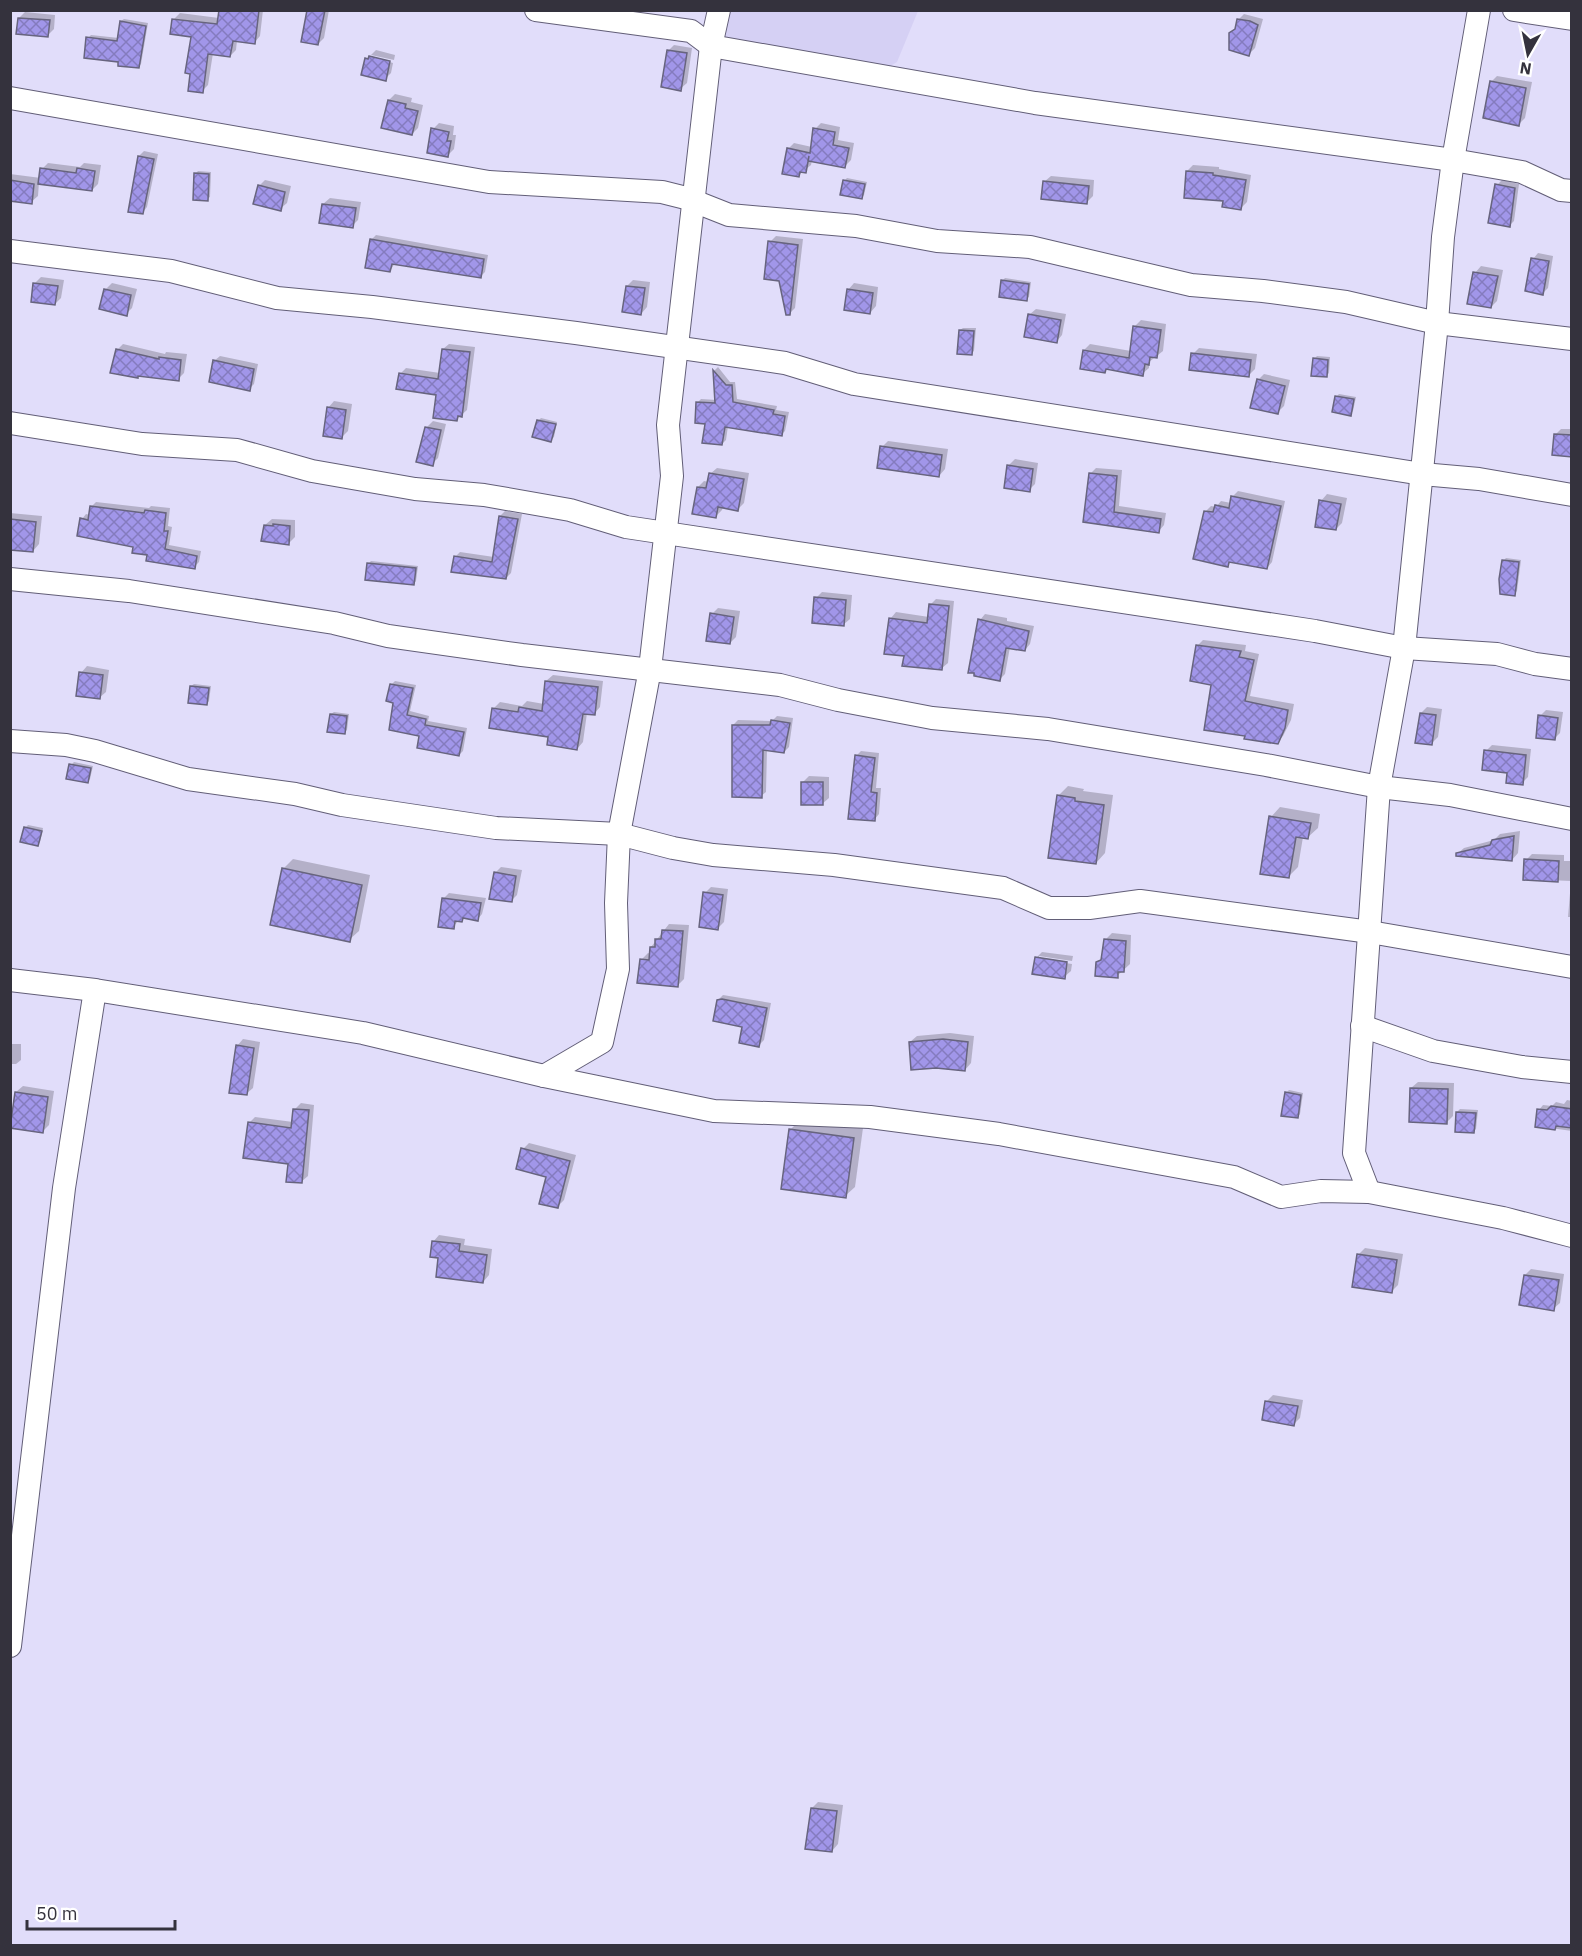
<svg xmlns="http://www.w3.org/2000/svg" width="1582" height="1956" font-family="'IBM Plex Sans',sans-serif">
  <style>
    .built { fill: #d5d0f4 }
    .shadow { fill: #0003 }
    .building { fill: url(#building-cross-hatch); stroke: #67647e; stroke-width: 1.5 }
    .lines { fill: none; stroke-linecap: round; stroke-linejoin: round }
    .minor-casing { stroke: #625e77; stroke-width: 24 }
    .minor { stroke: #fff; stroke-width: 22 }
  </style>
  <defs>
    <pattern id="building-cross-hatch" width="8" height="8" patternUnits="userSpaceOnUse" patternTransform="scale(1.5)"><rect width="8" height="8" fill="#a196e9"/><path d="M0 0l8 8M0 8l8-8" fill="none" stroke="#847bbe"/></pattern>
  </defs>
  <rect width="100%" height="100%" fill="#e1ddfa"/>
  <path class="built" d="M730,11H918L897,62L882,71L724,42Z"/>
  <g class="shadow">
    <path d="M220,10H263L260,36L254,43L237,40L236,50L230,56L213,53L208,85L202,91L192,36L174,19L180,13L219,18Z"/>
    <path d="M309,10H329L324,38L318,44Z"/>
    <path d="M25,12L55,15L54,29L47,36L19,18Z"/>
    <path d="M1244,14L1263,19L1255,48L1249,54L1230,33L1237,27L1238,20Z"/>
    <path d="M124,19L148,23L141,64L138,67L120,61L88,38L91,35L119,38L121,21Z"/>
    <path d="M674,45L692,48L687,83L680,89L668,51Z"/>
    <path d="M376,50L395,55L394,60L371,55Z"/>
    <path d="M369,56L393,63L391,73L385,79L367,59Z"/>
    <path d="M1497,76L1532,82L1525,118L1519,124L1491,82Z"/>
    <path d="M395,94L412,98L411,102L423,105L418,128L412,134L389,100Z"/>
    <path d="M439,123L454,126L453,135H456L454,149L448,155L433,129Z"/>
    <path d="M821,123L840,127L838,140L854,143L851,160L845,166L812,160L811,165L799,175L788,149L794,143L812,147L815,129Z"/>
    <path d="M144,151L158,154L147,207L143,212L139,156Z"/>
    <path d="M48,163L80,167L84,163L101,165L98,184L92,190L39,182L38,196L31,202L10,199V174L41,178L42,169Z"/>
    <path d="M1193,165L1219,167V169L1251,175L1247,202L1241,208L1224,200L1187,171Z"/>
    <path d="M198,171L211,172L210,197L207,199L195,174Z"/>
    <path d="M1051,176L1094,180L1093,196L1087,202L1044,182Z"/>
    <path d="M847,178L867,182L864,195L862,197L844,181Z"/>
    <path d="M265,180L291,186L287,203L280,209L259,186Z"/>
    <path d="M1502,180L1519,184L1514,221L1510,225L1497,185Z"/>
    <path d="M330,198L361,202L358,220L352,226L323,204Z"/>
    <path d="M376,235L488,255L485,272L481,276L395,263L390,271L371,240Z"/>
    <path d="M776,236L803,239L795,308L789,314L770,242Z"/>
    <path d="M1538,253L1553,256L1548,288L1543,293L1533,259Z"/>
    <path d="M1481,266L1503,270L1497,301L1491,307L1475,273Z"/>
    <path d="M41,277L64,280L61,298L55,304L35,283Z"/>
    <path d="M1005,278L1031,282L1029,297L1026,299L1003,280Z"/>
    <path d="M633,280L650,282L647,307L641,314L627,286Z"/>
    <path d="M112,283L137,289L132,308L126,314L105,290Z"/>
    <path d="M854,283L878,287L876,306L870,313L848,290Z"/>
    <path d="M1036,309L1066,314L1062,335L1056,342L1029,315Z"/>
    <path d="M1141,320L1166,324L1163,351L1149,362V368L1142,374L1108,368L1105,371L1084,350L1090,344L1131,351L1135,326Z"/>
    <path d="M963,328H976L974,351L971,354L960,330Z"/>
    <path d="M123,344L165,354L166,352L187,354L184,373L178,379L140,374L137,377L117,350Z"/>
    <path d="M449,344L475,347L467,410L457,419L438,394L400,374L406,368L440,373L443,349Z"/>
    <path d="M1199,348L1257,354L1255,369L1249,375L1193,354Z"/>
    <path d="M220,356L258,364L254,384L249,389L214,361Z"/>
    <path d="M1317,356L1330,357L1329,373L1326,376L1314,359Z"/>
    <path d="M718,367L730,382H735L737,399L777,406L776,410L789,412L785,431L781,435L728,426L726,440L722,444L707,422L697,403L701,399L717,400L714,371Z"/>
    <path d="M1264,374L1290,380L1284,406L1278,412L1258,380Z"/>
    <path d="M1339,394L1356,397L1353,411L1350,414L1336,397Z"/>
    <path d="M334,401L352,404L348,431L342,437L328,408Z"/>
    <path d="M541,418L557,422L554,437L551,440L538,421Z"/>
    <path d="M433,421L446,424L438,458L432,464L418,461L427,427Z"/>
    <path d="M1561,429H1572V456L1555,435Z"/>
    <path d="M888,441L948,449L945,469L939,476L882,447Z"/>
    <path d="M1015,459L1038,463L1035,484L1029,490L1009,465Z"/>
    <path d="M717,468L749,473L744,503L738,509L723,507L722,510L716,516L698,487L704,481L709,482L710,474Z"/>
    <path d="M1096,468L1122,470L1119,506L1166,513L1164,525L1158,532L1085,521L1090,474Z"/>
    <path d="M1238,491L1285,501L1272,562L1267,568L1232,561L1228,565L1205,512L1211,506L1216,507L1221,501L1231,503L1233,496Z"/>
    <path d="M1327,494L1347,498L1342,523L1336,529L1321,501Z"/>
    <path d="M96,502L149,508L151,506L170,508L168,526L172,527L169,545L201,551L199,562L194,567L149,554L82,519L86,514L90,515L92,506Z"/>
    <path d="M505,511L522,514L511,573L506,578L455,557L460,552L494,557L500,516Z"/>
    <path d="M10,513L42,516L39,544L33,551L10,548Z"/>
    <path d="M272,519L295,520V537L289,543L265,525Z"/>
    <path d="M1506,558L1521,560L1517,591L1514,594L1504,560Z"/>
    <path d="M371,561L418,566L416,581L414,584L368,564Z"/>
    <path d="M822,592L852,595L850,619L843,625L816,598Z"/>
    <path d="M936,599L954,601L948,663L942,668L906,655L891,618L896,612L929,617L930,605Z"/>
    <path d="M718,608L740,611L736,637L730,643L712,614Z"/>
    <path d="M985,614L1007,618V621L1034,626L1030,644L1025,650L1010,647L1005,674L1000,679L980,620Z"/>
    <path d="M1203,640L1246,645L1245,651L1259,654L1250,696L1294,704L1291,720L1283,736L1277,742L1212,683L1197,646Z"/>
    <path d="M87,666L109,670L106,692L99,698L81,673Z"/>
    <path d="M553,675L603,681L600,707L594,714L587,713L583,742L577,749L494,708L500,702L522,706L527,701L544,704L546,681Z"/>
    <path d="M395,681L416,685L410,711L429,716L428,721L467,728L463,751L459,755L421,734L395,701L391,685Z"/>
    <path d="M194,684L211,686L209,701L207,704L191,686Z"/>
    <path d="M1427,707L1442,709L1438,737L1431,744L1421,713Z"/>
    <path d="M1546,710L1563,712L1560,733L1554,739L1540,716Z"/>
    <path d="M334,712L349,714L347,730L344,733L331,714Z"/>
    <path d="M777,716L793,718L789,747L784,752L767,749L766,792L761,796L733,725L738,720L772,721Z"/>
    <path d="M1492,745L1531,749L1528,777L1522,783L1486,751Z"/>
    <path d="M861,751L879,753L876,788H881L879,814L874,820L856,756Z"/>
    <path d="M74,762L93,766L90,779L87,782L71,765Z"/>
    <path d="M809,776L829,777V798L822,804L802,783Z"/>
    <path d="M1068,786L1084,789L1083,791L1113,795L1105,853L1096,863L1058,796Z"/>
    <path d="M1280,807L1320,814L1318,828L1308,837H1303L1298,867L1288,877L1271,817Z"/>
    <path d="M28,825L43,828L40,842L38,845L25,828Z"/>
    <path d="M1520,831L1518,853L1512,860L1457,854L1464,848L1494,840L1500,834Z"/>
    <path d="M1532,854L1564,855V861H1572V917H1568L1571,881L1525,879L1526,860Z"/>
    <path d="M293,859L370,875L359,931L349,940L283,869Z"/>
    <path d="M501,867L522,870L517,895L511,901L495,873Z"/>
    <path d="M711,887L728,889L724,922L718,928L705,893Z"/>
    <path d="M449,893L486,898L482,914L477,920L465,917L462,920H459L453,927L443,899Z"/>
    <path d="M669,924L689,925L684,979L678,985L641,960L648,953L651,954V947Z"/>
    <path d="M1112,933L1131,935L1130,964L1117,976L1098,962L1103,957L1106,939Z"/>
    <path d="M1042,952L1073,956L1072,961L1039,956V959L1072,964L1071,971L1064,977L1036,958Z"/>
    <path d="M723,995L771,1003L764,1040L759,1045L744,1025L718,1000Z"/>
    <path d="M950,1033L974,1036L971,1063L965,1070L910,1042L917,1036Z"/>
    <path d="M243,1039L260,1042L253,1088L246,1094L237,1046Z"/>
    <path d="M10,1044H21V1060L16,1064H10Z"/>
    <path d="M1418,1082L1454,1083L1453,1116L1447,1122L1411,1088Z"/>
    <path d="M23,1086L54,1091L49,1125L42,1132L16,1092Z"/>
    <path d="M1289,1090L1303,1093L1300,1114L1298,1117L1286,1093Z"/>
    <path d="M1567,1100L1572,1101V1131L1536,1126L1539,1110L1543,1105L1552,1106L1556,1102L1564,1104Z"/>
    <path d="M301,1103L314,1105L308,1176L301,1182L290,1162L249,1123L255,1117L293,1122L294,1110Z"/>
    <path d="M1460,1109L1478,1110L1476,1129L1474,1131L1457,1112Z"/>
    <path d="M800,1120L863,1128L855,1187L845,1196L790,1130Z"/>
    <path d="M529,1143L576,1155L564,1200L558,1206L548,1176L523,1149Z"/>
    <path d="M439,1235L465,1239L464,1245L492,1249L489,1275L483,1282L440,1257L433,1242Z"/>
    <path d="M1365,1248L1403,1254L1398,1285L1391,1292L1359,1254Z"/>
    <path d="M1531,1269L1564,1274L1560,1303L1553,1309L1525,1275Z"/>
    <path d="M1273,1395L1303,1400L1300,1418L1294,1424L1266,1402Z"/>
    <path d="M818,1802L843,1805L838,1844L832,1851L812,1808Z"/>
  </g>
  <g class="building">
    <path d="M219,10H259L255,44L233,41L230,57L208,54L203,93L188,91L190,74L185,73L191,37L170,34L172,19L217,24Z"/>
    <path d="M307,10H325L318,45L301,42Z"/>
    <path d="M18,18L50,20L48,37L16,34Z"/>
    <path d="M1237,19L1250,21L1258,25L1249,56L1229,50V33L1235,29Z"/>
    <path d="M120,21L146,26L139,68L118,66V62L84,58L86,37L117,41Z"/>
    <path d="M667,50L687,53L681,91L661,87Z"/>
    <path d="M369,56L390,61L386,81L361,75L365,58L368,59Z"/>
    <path d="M1490,81L1526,88L1519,126L1483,118Z"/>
    <path d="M388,100L406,104L405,108L418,111L412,135L381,128Z"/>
    <path d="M431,128L449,132L447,141H451L448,157L427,153Z"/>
    <path d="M813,128L835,132L833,145L849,148L845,168L808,161L809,156L806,173L800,172L799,177L782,174L787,148L810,153Z"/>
    <path d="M138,156L154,159L143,214L128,212Z"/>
    <path d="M40,168L76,173L77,168L95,171L92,191L38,184Z"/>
    <path d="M1186,171L1213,173V175L1246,180L1241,210L1222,207L1223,201L1184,198Z"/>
    <path d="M194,173L209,174L208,201L193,200Z"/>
    <path d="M10,180L34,184L32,204L10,201Z"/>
    <path d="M843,180L865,184L862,199L840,195Z"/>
    <path d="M1043,181L1089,186L1087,204L1041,199Z"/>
    <path d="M1495,184L1515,188L1510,227L1488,223Z"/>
    <path d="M258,185L285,192L281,211L253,204Z"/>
    <path d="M322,204L356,208L353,228L319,223Z"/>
    <path d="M370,239L484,259L481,278L392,264L390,272L365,268Z"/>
    <path d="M768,241L798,245L790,315H786L779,281L764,279Z"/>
    <path d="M1531,258L1549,261L1543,295L1525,291Z"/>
    <path d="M1473,272L1498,276L1491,308L1467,304Z"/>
    <path d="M1001,280L1029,284L1027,301L999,297Z"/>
    <path d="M33,283L58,286L55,305L31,302Z"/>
    <path d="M626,286L645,288L641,315L622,312Z"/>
    <path d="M104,289L131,295L127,316L99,309Z"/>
    <path d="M847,289L873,293L870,314L844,310Z"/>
    <path d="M1028,314L1061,320L1057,343L1024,337Z"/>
    <path d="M1133,326L1161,330L1157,358L1150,357L1149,365L1145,364L1143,376L1106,369L1105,373L1080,369L1083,350L1129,358Z"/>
    <path d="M959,330L974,331L972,355L957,354Z"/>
    <path d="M116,349L159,359V357L181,360L179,381L138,376V378L110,373Z"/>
    <path d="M442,349L470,352L462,417L458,416L457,421L433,418L436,395L396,389L399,373L438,379Z"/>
    <path d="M1191,353L1251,360L1249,377L1189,370Z"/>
    <path d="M1313,358L1328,360L1327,377L1311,376Z"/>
    <path d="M213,360L254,369L250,391L209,382Z"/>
    <path d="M713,370L726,385H732L733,402L774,410L773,414L785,416L782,436L725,427L722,445L702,443L705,424L695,423L696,402L715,403Z"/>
    <path d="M1257,379L1285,386L1278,414L1250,408Z"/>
    <path d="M1335,396L1354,399L1351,416L1332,412Z"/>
    <path d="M327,407L346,410L342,439L323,436Z"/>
    <path d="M537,420L556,424L551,442L532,437Z"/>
    <path d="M425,427L441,430L433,466L416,462Z"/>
    <path d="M1554,434L1572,435V457L1552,455Z"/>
    <path d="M880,446L942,455L939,477L877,468Z"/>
    <path d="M1007,465L1033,469L1030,492L1004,488Z"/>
    <path d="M709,473L744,479L738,511L718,507L716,518L692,514L697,487L706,488Z"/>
    <path d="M1089,473L1117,476L1114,512L1161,519L1159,533L1083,522Z"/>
    <path d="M1231,496L1281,506L1267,569L1229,562L1228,567L1193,559L1204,511L1213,512L1215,505L1229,508Z"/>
    <path d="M1319,500L1341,504L1336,530L1315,527Z"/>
    <path d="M90,506L144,513L145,510L166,513L164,531H168L165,549L197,556L195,569L146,561L147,555L132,553L133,547L77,536L80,518L88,520Z"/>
    <path d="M499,516L518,519L506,579L451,572L454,556L492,562Z"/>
    <path d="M10,519L36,522L33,552L10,550Z"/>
    <path d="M273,524L290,526L289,545L261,541L264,525L273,526Z"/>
    <path d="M1502,560L1519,562L1515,596L1500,594L1499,579Z"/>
    <path d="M367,563L416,568L414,585L365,580Z"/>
    <path d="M814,597L846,600L844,626L812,623Z"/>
    <path d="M929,604L949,606L942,670L902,666L904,656L884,654L889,618L927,623Z"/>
    <path d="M710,613L734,617L730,644L706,641Z"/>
    <path d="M978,619L1029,631L1025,651L1006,648L1000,681L974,676V673H968Z"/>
    <path d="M1196,645L1241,651L1239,657L1254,660L1245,701L1288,710L1285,728L1278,744L1244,739L1245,736L1204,730L1211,685L1190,681Z"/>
    <path d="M79,672L103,675L100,699L76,696Z"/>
    <path d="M545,681L598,687L595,715L583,714L577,750L547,745L548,737L489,728L492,708L518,712L519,707L542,711Z"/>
    <path d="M390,684L413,688L407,715L426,719L425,725L464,732L459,756L417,748L419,736L389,730L393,703L386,701Z"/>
    <path d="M190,686L209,688L207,705L188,703Z"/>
    <path d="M1420,713L1436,715L1432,745L1415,743Z"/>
    <path d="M330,714L347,716L345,734L327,732Z"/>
    <path d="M1538,715L1558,718L1555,740L1536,738Z"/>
    <path d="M771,720L790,723L784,753L763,750L762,798L732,797V725H770Z"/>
    <path d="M1484,750L1526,755L1523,785L1506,783L1507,773L1482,770Z"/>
    <path d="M855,755L875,758L871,792L877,793L875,821L848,819Z"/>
    <path d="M69,764L91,768L88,783L66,779Z"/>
    <rect x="801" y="782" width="22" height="23"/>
    <path d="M1057,795L1075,798V801L1104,805L1096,864L1048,858Z"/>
    <path d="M1269,816L1311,823L1308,839L1296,837L1289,878L1260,874Z"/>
    <path d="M24,827L42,831L38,846L20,842Z"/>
    <path d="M1514,836L1512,861L1456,856V853L1490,845L1492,840Z"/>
    <path d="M1524,859L1559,861L1558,882L1523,880Z"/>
    <path d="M282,868L362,885L350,942L270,925Z"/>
    <path d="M494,872L516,876L512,902L489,899Z"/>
    <path d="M703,892L723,895L718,930L699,927Z"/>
    <path d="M442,898L481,903L478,921L463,918L462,922L455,921L454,929L438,927Z"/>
    <path d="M662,930L683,931L678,987L637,983L640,959L649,960L650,947H655V939H661Z"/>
    <path d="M1104,939L1126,941L1124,972H1118V978L1095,976L1096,962L1101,960Z"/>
    <path d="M1035,957L1067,962L1065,979L1032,974Z"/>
    <path d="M722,999L767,1008L759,1047L739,1043L742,1027L713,1021L717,1000Z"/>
    <path d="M943,1039L968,1042L965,1071L936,1068L911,1070L909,1042Z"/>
    <path d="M236,1045L254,1048L247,1095L229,1093Z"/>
    <path d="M1410,1088L1448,1089L1447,1124L1409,1122Z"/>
    <path d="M15,1092L48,1097L43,1133L10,1128Z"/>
    <path d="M1285,1092L1301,1095L1298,1118L1281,1116Z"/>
    <path d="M1551,1106L1572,1109V1128L1556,1126L1555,1130L1535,1127L1537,1109L1547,1110Z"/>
    <path d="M293,1109L309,1110L302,1183L286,1182L288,1164L243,1158L248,1122L291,1128Z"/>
    <path d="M1456,1112L1476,1113L1474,1133L1455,1132Z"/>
    <path d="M789,1129L854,1138L846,1198L781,1189Z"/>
    <path d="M521,1148L570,1161L558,1208L539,1204L546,1177L516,1169Z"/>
    <path d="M432,1241L460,1244L459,1251L487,1255L483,1283L436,1277L438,1258L430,1257Z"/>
    <path d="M1357,1254L1397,1260L1392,1293L1352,1287Z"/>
    <path d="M1524,1275L1559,1280L1554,1311L1519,1305Z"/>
    <path d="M1265,1401L1298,1406L1294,1426L1262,1420Z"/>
    <path d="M811,1808L837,1811L832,1852L805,1849Z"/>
  </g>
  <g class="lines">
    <defs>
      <g id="minor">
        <path d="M536,10L691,31L711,46L1035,103L1453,160L1522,172L1561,190L1572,191"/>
        <path d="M1514,10L1572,19"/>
        <path d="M10,98L489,182L662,192L686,198L729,215L856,226L937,241L1030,247L1191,285L1263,291L1346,302L1437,323L1572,339"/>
        <path d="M10,251L171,271L277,298L372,307L576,333L785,363L854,384L1422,474L1479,479L1572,495"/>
        <path d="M10,423L142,444L237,450L312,471L415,489L484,495L570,510L626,527L1315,631L1404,648L1497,654L1535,664L1572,669"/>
        <path d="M10,579L129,591L334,623L388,636L522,655L780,685L838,700L932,718L1048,729L1266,765L1379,787L1450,795L1572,819"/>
        <path d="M10,741L66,745L95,751L188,779L295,794L342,805L496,828L619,834L673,848L713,855L834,865L1003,888L1049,908H1089L1140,901L1370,932L1572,967"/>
        <path d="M10,980L95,990L363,1033L544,1076L714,1111L870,1117L999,1134L1234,1177L1281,1197L1321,1191L1369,1192L1503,1218L1572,1236"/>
        <path d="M1362,1026L1433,1051L1522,1067L1572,1072"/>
        <path d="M544,1076L602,1042L618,969L616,903L619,834L650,669L672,476L668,425L711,46L719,10"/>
        <path d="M1369,1192L1354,1153L1379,787L1404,648L1437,323L1443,237L1453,160L1479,10"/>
        <path d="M10,1646L64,1188L95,990"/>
      </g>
    </defs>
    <use href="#minor" class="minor-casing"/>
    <use href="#minor" class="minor"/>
  </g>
  <rect width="1582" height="1956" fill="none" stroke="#34323d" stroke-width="24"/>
  <g transform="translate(1528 54) rotate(189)" stroke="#ffffff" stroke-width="4.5" paint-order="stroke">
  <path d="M0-4.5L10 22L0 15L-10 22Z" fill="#34323d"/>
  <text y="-9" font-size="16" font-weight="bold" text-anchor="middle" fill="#34323d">N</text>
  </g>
  <path d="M27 1920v9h148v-9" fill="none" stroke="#34323d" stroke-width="3"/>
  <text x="36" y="1920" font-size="18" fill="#34323d" stroke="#ffffff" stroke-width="4.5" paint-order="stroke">50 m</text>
</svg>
